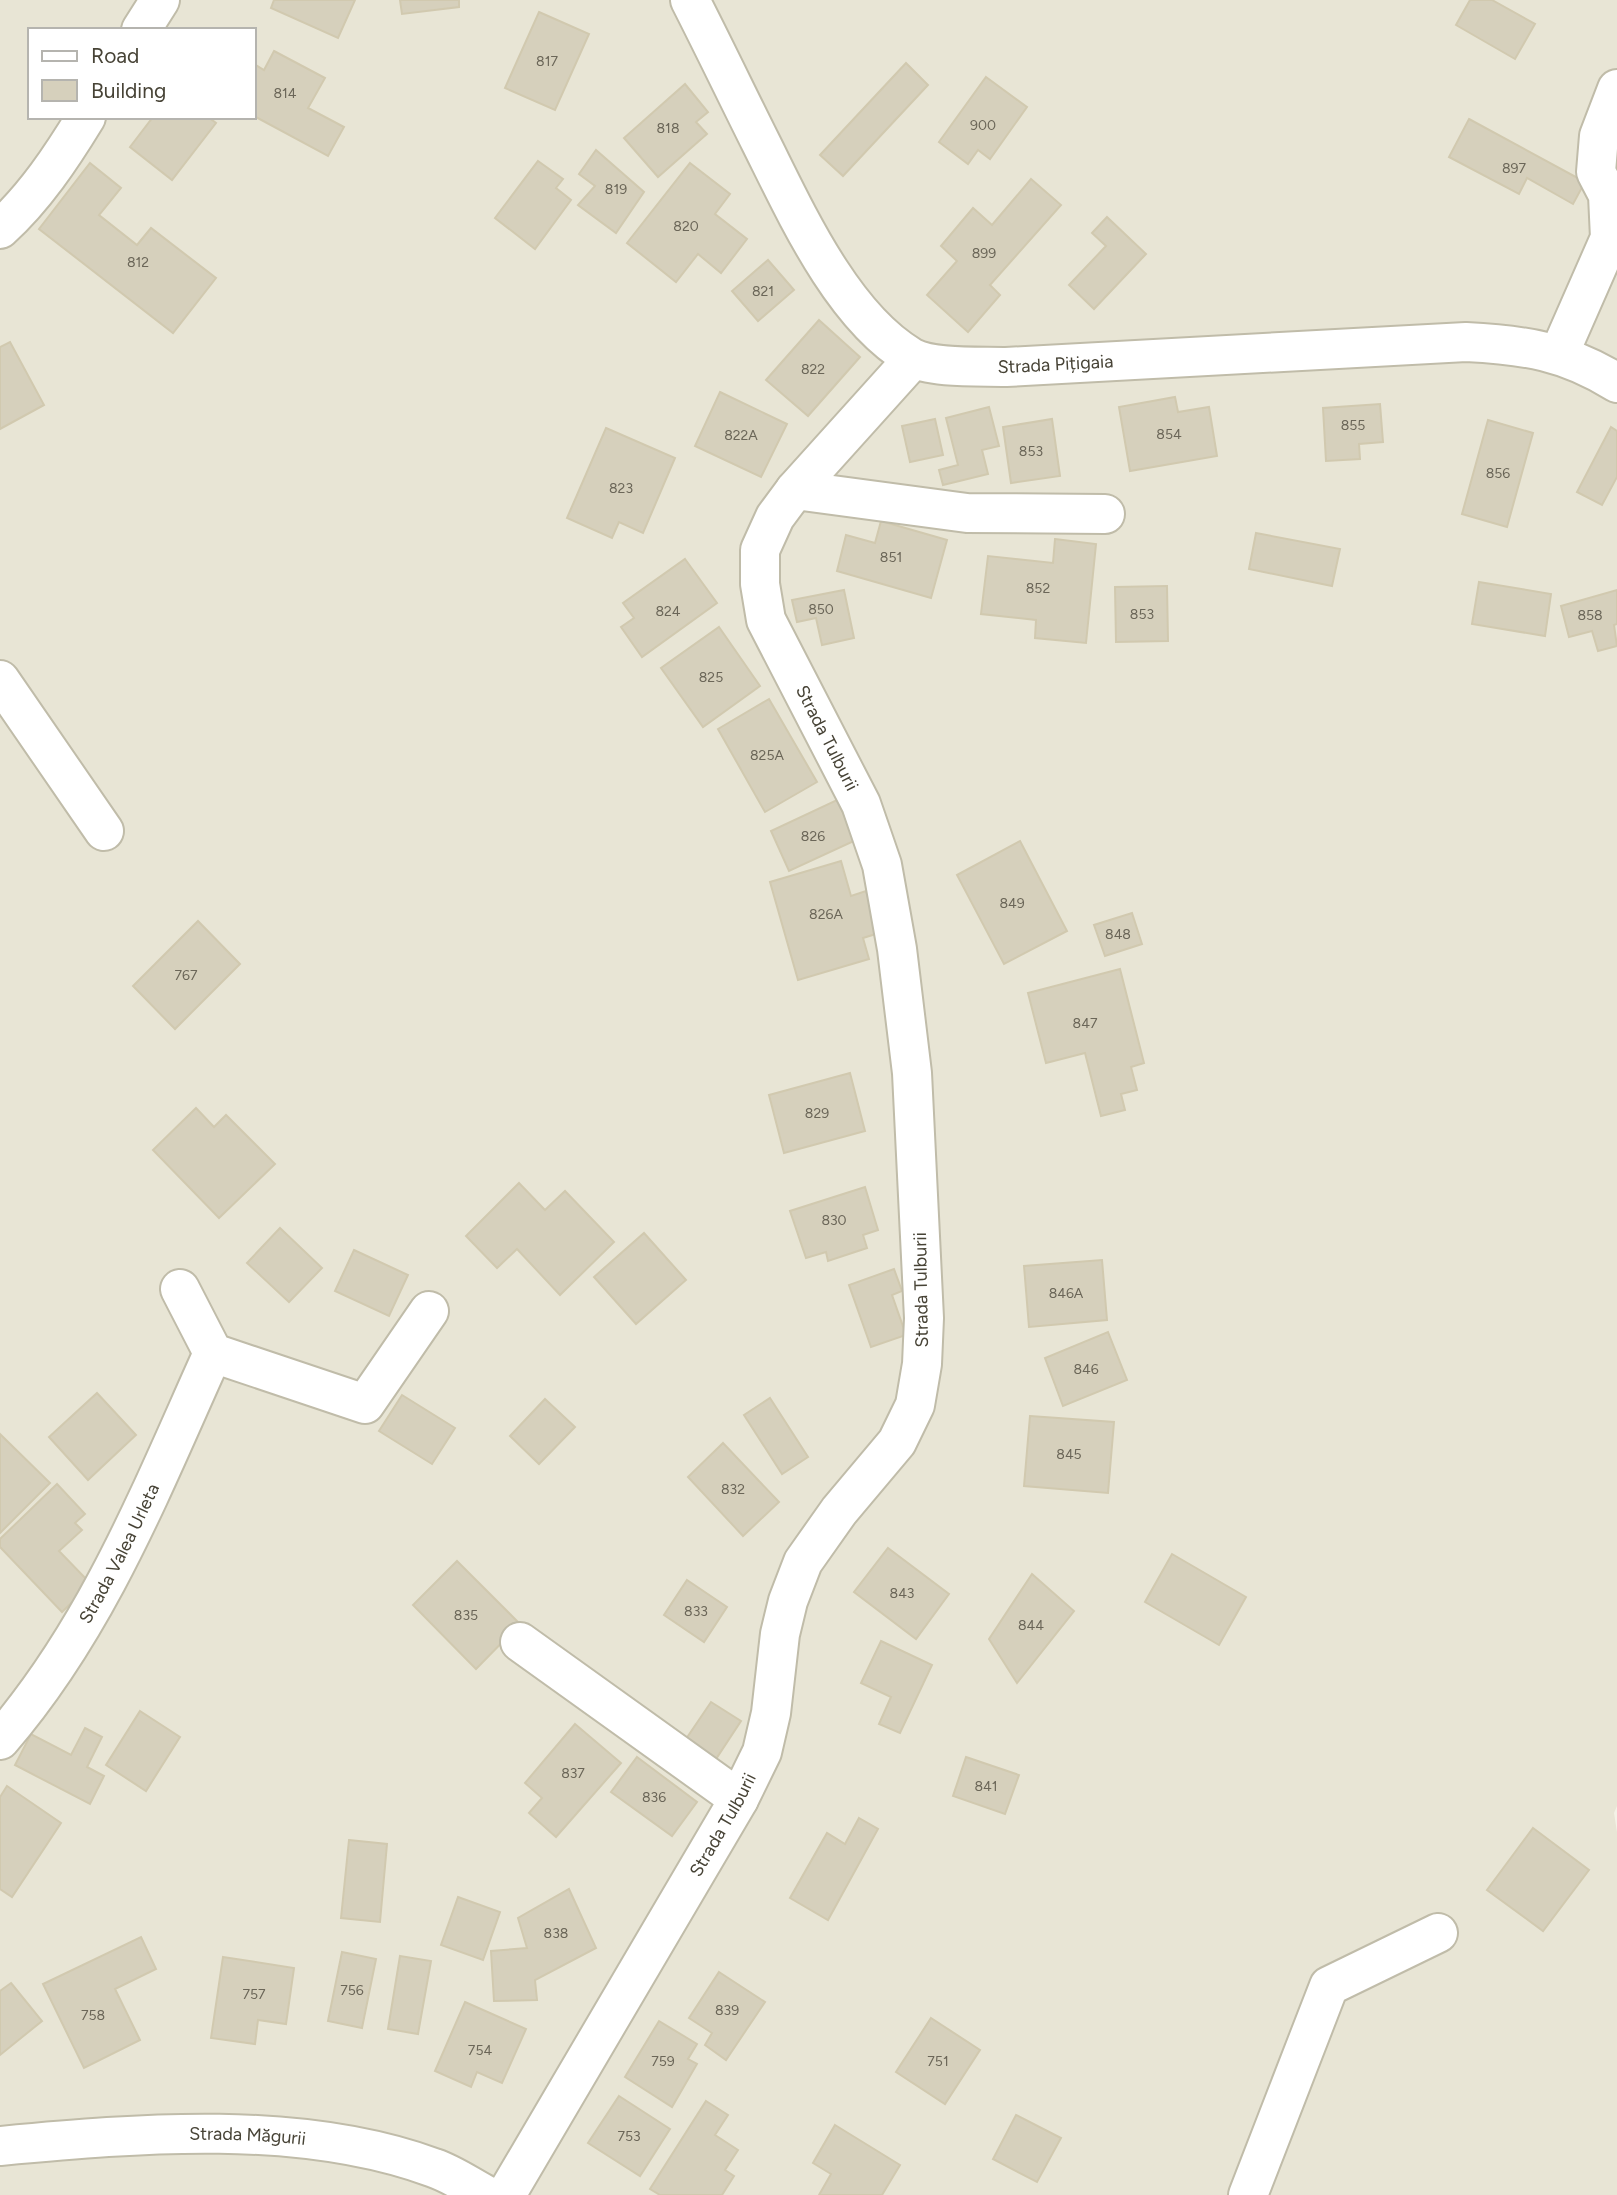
<svg xmlns="http://www.w3.org/2000/svg" width="1617" height="2195" font-family="Figtree,sans-serif">
  <style>
    .residential { fill: #e8e5d5; fill-rule: evenodd }
    .building { fill: #d6d0bc; stroke: #d1c9af; stroke-width: 2 }
    .lines { fill: none; stroke-linecap: round; stroke-linejoin: round }
    .minor-casing { stroke: #c0bca9; stroke-width: 42 }
    .minor { stroke: #fff; stroke-width: 38 }
    .labels { text-anchor: middle; stroke-width: 7; stroke-linejoin: round; paint-order: stroke }
    .number-label { font-size: 14px; fill: #6b6658 }
    .street-label { font-size: 18px; fill: #474336; stroke: #fff }
  </style>
  <rect width="100%" height="100%" fill="#f4f2e7"/>
  <path class="residential" d="M0,0H1617V1806L1614,1813L1617,1832V2195H0ZM30,30H254V117H30Z"/>
  <g class="building">
    <path d="M274,0H355L338,38L271,8Z"/>
    <path d="M400,0H459V7L402,14Z"/>
    <path d="M1470,0H1492L1535,24L1515,59L1456,25Z"/>
    <path d="M539,12L589,34L555,110L505,88Z"/>
    <path d="M274,51L325,78L308,108L344,127L328,156L254,116V64L264,70Z"/>
    <path d="M906,63L928,85L843,176L820,155Z"/>
    <path d="M986,77L1027,107L990,159L978,150L968,164L939,142Z"/>
    <path d="M685,84L708,112L696,122L707,134L658,177L624,138Z"/>
    <path d="M153,117H208L216,123L172,180L130,147Z"/>
    <path d="M1469,119L1585,182L1573,204L1527,178L1519,194L1449,157Z"/>
    <path d="M596,150L644,192L616,233L578,205L595,186L579,174Z"/>
    <path d="M538,161L563,179L556,188L571,200L535,249L495,218Z"/>
    <path d="M90,163L121,188L99,215L137,245L151,228L216,278L173,333L39,229Z"/>
    <path d="M690,163L730,194L715,214L747,239L721,273L698,254L676,282L627,243Z"/>
    <path d="M1031,179L1061,205L990,285L1000,295L968,332L927,295L957,261L941,246L973,208L992,225Z"/>
    <path d="M1107,217L1146,254L1094,309L1069,285L1106,246L1092,233Z"/>
    <path d="M768,260L794,290L758,321L732,291Z"/>
    <path d="M819,320L860,357L808,416L766,380Z"/>
    <path d="M10,342L44,405L0,429V347Z"/>
    <path d="M720,392L787,424L761,477L695,446Z"/>
    <path d="M1175,397L1178,412L1209,407L1217,456L1130,471L1119,407Z"/>
    <path d="M1380,404L1383,442L1359,444L1360,459L1326,461L1323,408Z"/>
    <path d="M989,407L999,446L982,450L988,474L943,485L939,470L958,465L946,418Z"/>
    <path d="M935,419L943,455L910,462L902,426Z"/>
    <path d="M1052,419L1060,476L1011,483L1003,427Z"/>
    <path d="M1488,420L1533,433L1507,527L1462,514Z"/>
    <path d="M1611,427L1617,431V477L1602,505L1577,492Z"/>
    <path d="M606,428L675,458L643,533L619,522L612,538L567,518Z"/>
    <path d="M881,521L947,540L931,598L837,571L846,535L875,543Z"/>
    <path d="M1256,533L1340,549L1332,586L1249,569Z"/>
    <path d="M1055,539L1096,544L1086,643L1035,638L1036,620L981,614L988,556L1053,563Z"/>
    <path d="M685,559L717,603L642,657L621,627L634,618L623,603Z"/>
    <path d="M1479,582L1551,594L1545,636L1472,624Z"/>
    <path d="M1167,586L1168,641L1116,642L1115,587Z"/>
    <path d="M844,590L854,638L822,645L816,618L797,622L792,600Z"/>
    <path d="M1617,590V624L1614,625L1617,646L1598,651L1592,631L1569,637L1561,606Z"/>
    <path d="M719,627L760,686L703,727L661,668Z"/>
    <path d="M769,699L817,782L765,812L718,729Z"/>
    <path d="M837,800L856,840L789,871L771,831Z"/>
    <path d="M1020,841L1067,931L1004,964L957,875Z"/>
    <path d="M841,861L851,896L866,891L879,933L863,938L869,959L798,980L770,882Z"/>
    <path d="M1132,913L1142,944L1105,956L1094,925Z"/>
    <path d="M198,921L240,964L175,1029L133,986Z"/>
    <path d="M1120,969L1144,1063L1131,1067L1137,1090L1121,1094L1125,1110L1101,1116L1085,1053L1046,1063L1028,993Z"/>
    <path d="M850,1073L865,1131L784,1153L769,1095Z"/>
    <path d="M196,1108L214,1127L226,1115L275,1164L219,1218L153,1150Z"/>
    <path d="M519,1183L545,1210L565,1191L614,1242L560,1295L517,1249L497,1268L466,1236Z"/>
    <path d="M865,1187L878,1230L863,1235L867,1248L828,1261L826,1252L806,1258L790,1211Z"/>
    <path d="M280,1228L322,1268L289,1302L247,1263Z"/>
    <path d="M644,1233L686,1280L636,1324L594,1277Z"/>
    <path d="M354,1250L408,1275L389,1316L335,1291Z"/>
    <path d="M1102,1260L1107,1320L1029,1327L1024,1266Z"/>
    <path d="M894,1269L902,1291L892,1295L906,1335L871,1347L849,1285Z"/>
    <path d="M1108,1332L1127,1380L1063,1406L1045,1358Z"/>
    <path d="M97,1393L136,1435L88,1480L49,1437Z"/>
    <path d="M402,1395L455,1428L432,1464L379,1431Z"/>
    <path d="M770,1398L808,1457L782,1474L744,1415Z"/>
    <path d="M545,1399L575,1427L539,1464L510,1436Z"/>
    <path d="M1030,1416L1114,1422L1108,1493L1024,1486Z"/>
    <path d="M0,1434L50,1483L0,1533Z"/>
    <path d="M723,1443L779,1502L743,1536L688,1477Z"/>
    <path d="M57,1484L85,1514L75,1523L82,1530L59,1551L91,1584L62,1612L0,1547V1539Z"/>
    <path d="M888,1548L949,1594L916,1639L854,1592Z"/>
    <path d="M1172,1554L1246,1597L1219,1645L1145,1602Z"/>
    <path d="M457,1561L520,1624L476,1669L413,1605Z"/>
    <path d="M1032,1574L1074,1611L1017,1683L989,1639Z"/>
    <path d="M687,1580L727,1607L704,1642L664,1615Z"/>
    <path d="M881,1641L932,1665L900,1733L879,1724L891,1697L861,1683Z"/>
    <path d="M711,1702L741,1721L716,1759L686,1739Z"/>
    <path d="M140,1711L180,1737L146,1791L106,1765Z"/>
    <path d="M575,1724L621,1763L556,1837L529,1813L542,1798L525,1783Z"/>
    <path d="M85,1728L102,1737L87,1767L104,1776L90,1804L15,1765L31,1734L71,1755Z"/>
    <path d="M637,1757L697,1802L672,1836L611,1792Z"/>
    <path d="M966,1757L1019,1775L1005,1814L953,1796Z"/>
    <path d="M7,1786L61,1823L12,1897L0,1889V1797Z"/>
    <path d="M859,1818L878,1829L828,1920L790,1898L827,1833L845,1844Z"/>
    <path d="M1533,1828L1589,1870L1543,1931L1487,1890Z"/>
    <path d="M349,1840L387,1844L380,1922L341,1918Z"/>
    <path d="M569,1889L596,1948L535,1980L537,2000L494,2001L491,1951L527,1948L518,1918Z"/>
    <path d="M458,1897L500,1912L483,1960L441,1945Z"/>
    <path d="M141,1937L156,1969L115,1989L140,2040L84,2068L43,1984Z"/>
    <path d="M342,1952L376,1959L362,2028L328,2021Z"/>
    <path d="M400,1956L431,1961L418,2034L388,2029Z"/>
    <path d="M223,1957L294,1968L286,2024L258,2020L255,2044L211,2038Z"/>
    <path d="M719,1972L765,2002L726,2060L705,2045L712,2033L689,2018Z"/>
    <path d="M11,1983L42,2021L0,2055V1991Z"/>
    <path d="M465,2002L526,2029L502,2083L477,2072L471,2087L435,2071Z"/>
    <path d="M931,2018L980,2050L945,2104L896,2072Z"/>
    <path d="M659,2021L697,2044L688,2059L697,2064L672,2107L625,2077Z"/>
    <path d="M619,2096L670,2129L640,2176L588,2143Z"/>
    <path d="M706,2101L728,2115L715,2135L738,2150L725,2170L734,2176L722,2195H660L650,2189Z"/>
    <path d="M1016,2115L1061,2138L1037,2182L993,2159Z"/>
    <path d="M835,2125L900,2165L882,2195H819L831,2174L813,2163Z"/>
  </g>
  <g class="lines">
    <defs>
      <g id="minor">
        <path id="s1" d="M690,0C714,47 737,95 761,143C796,213 842,316 911,357C932,369 982,366 1006,367L1466,342C1525,345 1566,351 1617,383"/>
        <path d="M141,30L160,0"/>
        <path d="M0,229C35,197 61,158 86,117"/>
        <path d="M1559,354L1610,238L1608,195L1596,172L1599,136L1617,89"/>
        <path d="M795,490L967,513L1105,514"/>
        <path d="M0,680L104,831"/>
        <path d="M180,1289L213,1353L365,1404L429,1311"/>
        <path d="M520,1642L739,1799"/>
        <path id="s2" d="M0,1740C98,1627 152,1488 213,1353"/>
        <path id="s3" d="M0,2146C139,2133 301,2119 434,2168C452,2174 469,2186 486,2195"/>
        <path id="s4" d="M506,2195L739,1799L762,1752L771,1713L780,1634L788,1601L803,1562L839,1511L897,1442L915,1405L922,1364L924,1318L912,1073L897,949L882,865L861,804L766,620L760,584V550L775,517L795,490L913,359"/>
        <path d="M1248,2195L1329,1986L1438,1933"/>
      </g>
    </defs>
    <use href="#minor" class="minor-casing"/>
    <use href="#minor" class="minor"/>
  </g>
  <g class="labels">
    <g class="number-label">
      <text x="547" y="66">817</text>
      <text x="285" y="98">814</text>
      <text x="983" y="130">900</text>
      <text x="668" y="133">818</text>
      <text x="1514" y="173">897</text>
      <text x="616" y="194">819</text>
      <text x="686" y="231">820</text>
      <text x="984" y="258">899</text>
      <text x="138" y="267">812</text>
      <text x="763" y="296">821</text>
      <text x="813" y="374">822</text>
      <text x="1353" y="430">855</text>
      <text x="1169" y="439">854</text>
      <text x="741" y="440">822A</text>
      <text x="1031" y="456">853</text>
      <text x="1498" y="478">856</text>
      <text x="621" y="493">823</text>
      <text x="891" y="562">851</text>
      <text x="1038" y="593">852</text>
      <text x="821" y="614">850</text>
      <text x="668" y="616">824</text>
      <text x="1142" y="619">853</text>
      <text x="1590" y="620">858</text>
      <text x="711" y="682">825</text>
      <text x="767" y="760">825A</text>
      <text x="813" y="841">826</text>
      <text x="1012" y="908">849</text>
      <text x="826" y="919">826A</text>
      <text x="1118" y="939">848</text>
      <text x="186" y="980">767</text>
      <text x="1085" y="1028">847</text>
      <text x="817" y="1118">829</text>
      <text x="834" y="1225">830</text>
      <text x="1066" y="1298">846A</text>
      <text x="1086" y="1374">846</text>
      <text x="1069" y="1459">845</text>
      <text x="733" y="1494">832</text>
      <text x="902" y="1598">843</text>
      <text x="696" y="1616">833</text>
      <text x="466" y="1620">835</text>
      <text x="1031" y="1630">844</text>
      <text x="573" y="1778">837</text>
      <text x="986" y="1791">841</text>
      <text x="654" y="1802">836</text>
      <text x="556" y="1938">838</text>
      <text x="352" y="1995">756</text>
      <text x="254" y="1999">757</text>
      <text x="727" y="2015">839</text>
      <text x="93" y="2020">758</text>
      <text x="480" y="2055">754</text>
      <text x="663" y="2066">759</text>
      <text x="938" y="2066">751</text>
      <text x="629" y="2141">753</text>
    </g>
    <g class="street-label">
      <text dy="6" stroke="none"><textPath href="#s1" startOffset="570">Strada Pițigaia</textPath></text>
      <text transform="translate(827 738) rotate(63)" y="6">Strada Tulburii</text>
      <text transform="translate(921 1290) rotate(-91)" y="6">Strada Tulburii</text>
      <text dy="6" stroke="none"><textPath href="#s2" startOffset="222">Strada Valea Urleta</textPath></text>
      <text dy="6" stroke="none"><textPath href="#s4" startOffset="429">Strada Tulburii</textPath></text>
      <text dy="6" stroke="none"><textPath href="#s3" startOffset="248">Strada Măgurii</textPath></text>
    </g>
  </g>
  <rect x="28" y="28" width="228" height="91" fill="#ffffff" stroke="#b5b4af" stroke-width="2"/>
  <rect x="42" y="51" width="35" height="10" fill="#ffffff" stroke="#b5b4af" stroke-width="2"/>
  <text x="91" y="63" font-size="21" fill="#474336">Road</text>
  <rect x="42" y="80" width="35" height="21" fill="#d6d0bc" stroke="#b5b4af" stroke-width="2"/>
  <text x="91" y="98" font-size="21" fill="#474336">Building</text>
</svg>
